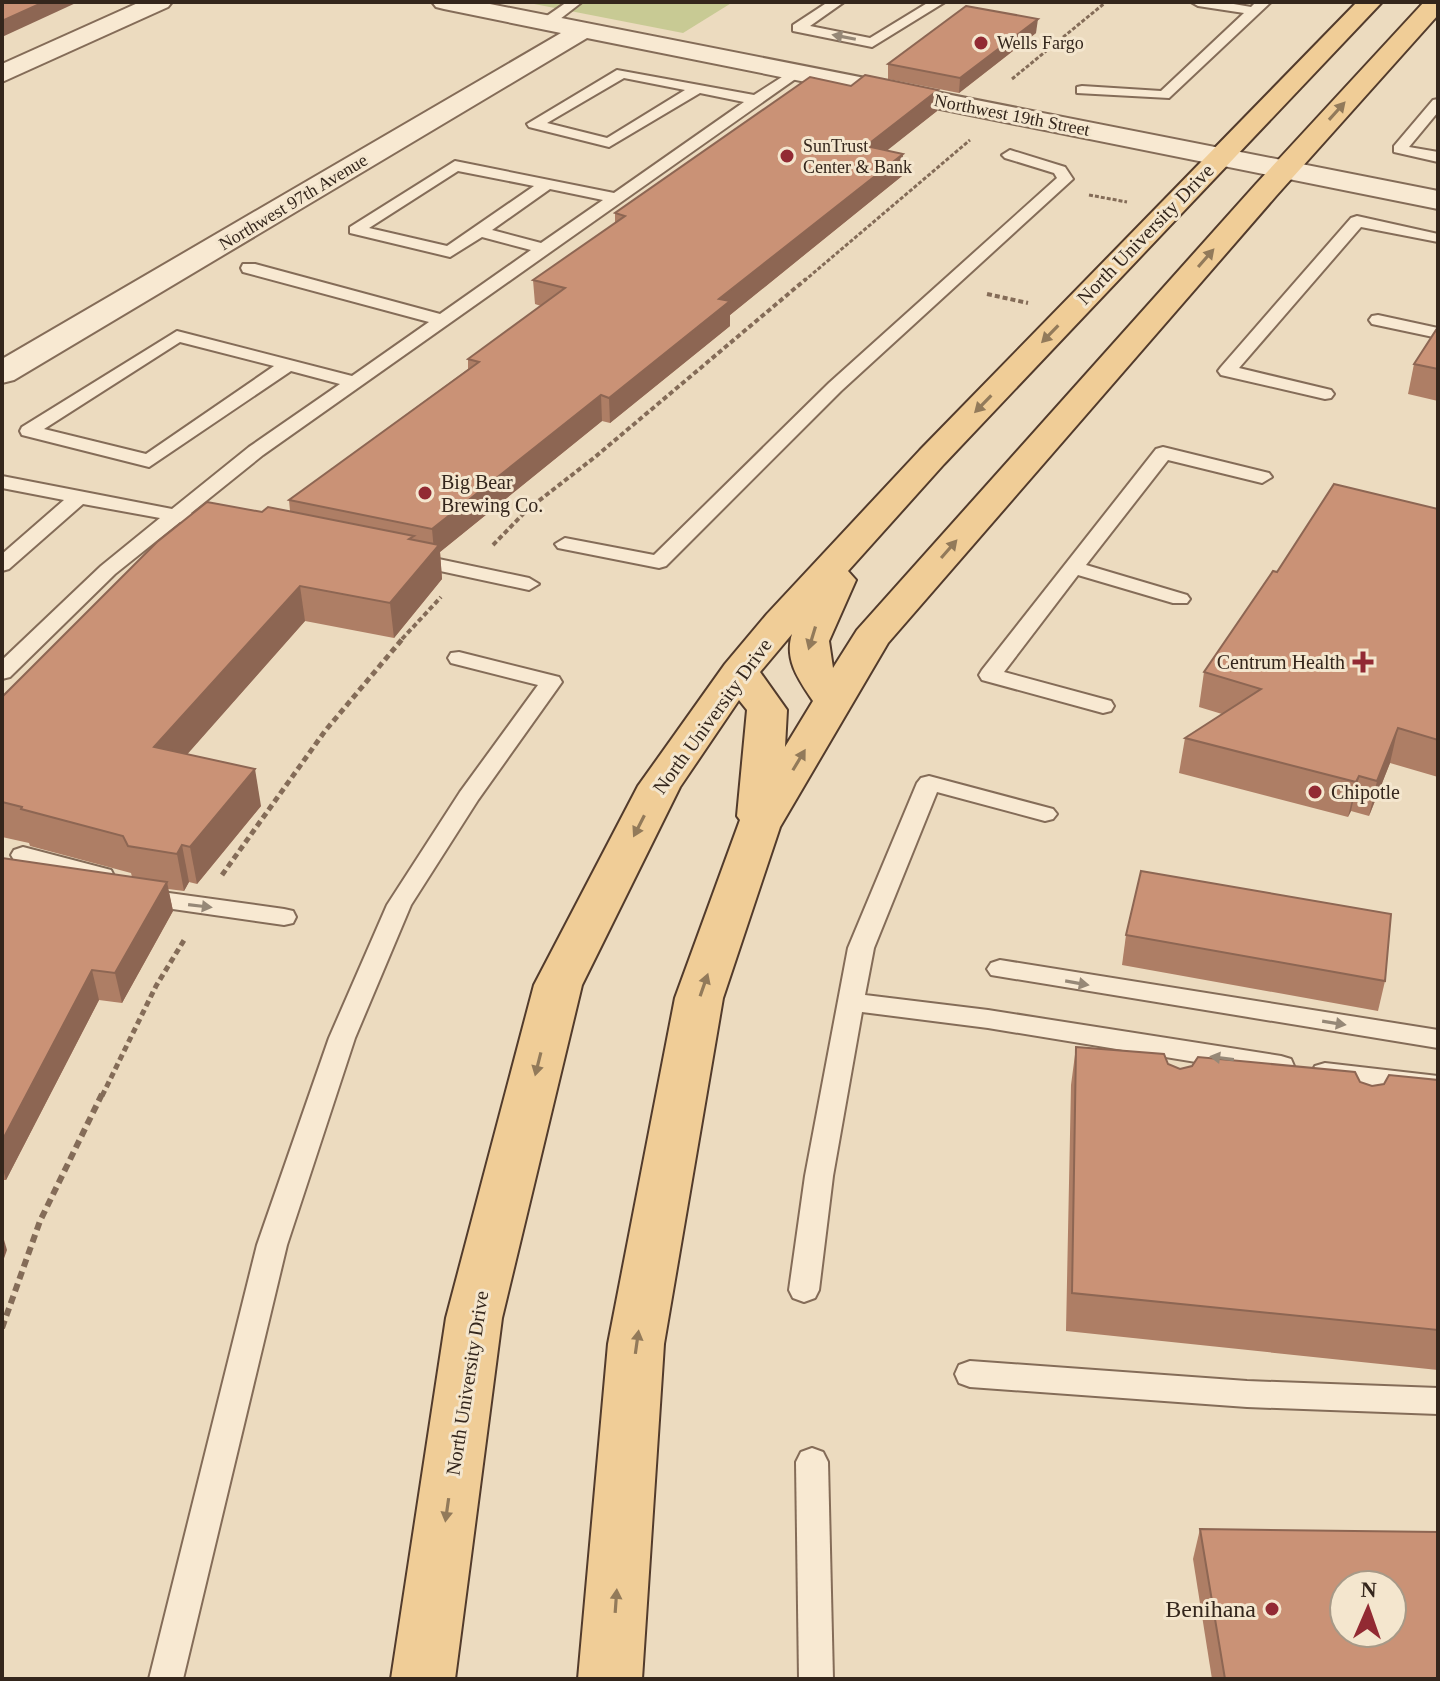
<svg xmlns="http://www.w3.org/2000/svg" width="1440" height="1681" font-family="'Times New Roman',serif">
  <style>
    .green { fill: #c8ca94 }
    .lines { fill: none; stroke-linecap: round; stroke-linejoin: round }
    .service-casing { stroke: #846c58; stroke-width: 4 }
    .minor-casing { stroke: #846c58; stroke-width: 4 }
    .primary-casing { stroke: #523b2c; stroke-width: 4 }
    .path-far3 { stroke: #846c58; stroke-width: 3; stroke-dasharray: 4 2; stroke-linecap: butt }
    .path-far2 { stroke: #846c58; stroke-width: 4; stroke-dasharray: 5 3; stroke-linecap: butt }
    .path-far1 { stroke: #846c58; stroke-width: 5; stroke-dasharray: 6 4; stroke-linecap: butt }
    .path { stroke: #846c58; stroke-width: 6; stroke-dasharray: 8 5; stroke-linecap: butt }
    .service { fill: #f8e9d2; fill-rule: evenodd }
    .minor { fill: #f8e9d2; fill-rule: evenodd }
    .primary { fill: #f0cd97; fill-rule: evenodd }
    .wall { fill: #ae7e65 }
    .shaded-wall { fill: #8d6653 }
    .building { fill: #ca9276; stroke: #8d6653; stroke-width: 2; fill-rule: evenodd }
    .oneway { fill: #968877 }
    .oneway2 { fill: #927a5a }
    .poi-dot { fill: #922a33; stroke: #f4e6ce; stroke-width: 3 }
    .labels { text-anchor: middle; stroke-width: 6; stroke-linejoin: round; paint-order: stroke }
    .far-poi-label { font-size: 18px; fill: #34261c; stroke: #f4e6ce; text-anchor: start }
    .far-street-label { font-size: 18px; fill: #34261c; stroke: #f4e6ce }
    .street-label { font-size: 20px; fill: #34261c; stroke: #f4e6ce }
    .poi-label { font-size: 20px; fill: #34261c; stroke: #f4e6ce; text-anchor: start }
    .near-poi-label { font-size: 24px; fill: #34261c; stroke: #f4e6ce; text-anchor: end }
  </style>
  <rect width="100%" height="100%" fill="#ecdbbf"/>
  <path class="green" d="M524,2H733L683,33Z"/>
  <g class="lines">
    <defs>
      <g id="service">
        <path d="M567,2H582L551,26H541V20Z"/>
        <path d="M828,2H844L810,26L870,38L929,2H945L872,47L793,31V25Z"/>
        <path d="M1191,2H1222L1251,7L1256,2H1271L1169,98L1077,93V87L1082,86L1161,91L1244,13L1198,6Z"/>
        <path d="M796,68L801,69V75L263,455L191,513L194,517L191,521L180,522L115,574L10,677L2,679V660L101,566L160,518L83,504L9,569L2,571V554L64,500L2,488V476L172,509L249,447L340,384L291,371L149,467L22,435L20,431L22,427L177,331L352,376L429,322L243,272L241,268L243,264H255L440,314L531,250L482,237L450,257L350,233V227L455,161L614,193L744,102L700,93L609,147L529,127L527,124L617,70L754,95ZM624,78L685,90L607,138L547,123ZM458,171L534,186L447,246L369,228ZM550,189L603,200L541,243L492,230ZM180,342L274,366L146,454L44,429Z"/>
        <path d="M1438,99V112L1409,147L1438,152V162L1394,152V146L1433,100Z"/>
        <path d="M1010,150L1065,167L1073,179L841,391L666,566L659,568L558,548L555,544L565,538L654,555L829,383L1057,178L1054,173L1005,158L1002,155Z"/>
        <path d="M1357,216L1438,234V242L1361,227L1239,368L1331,390L1334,394L1331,398L1325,399L1221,375L1218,371L1221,367L1351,218Z"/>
        <path d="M1378,315L1438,328V338L1372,324L1369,320L1372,316Z"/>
        <path d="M1163,447L1269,473L1272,477L1262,483L1168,460L1086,565L1187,595L1190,599L1187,603H1173L1078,575L1004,672L1111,701L1114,706L1111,711L1103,713L982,680L979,675L982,670L1156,449Z"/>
        <path d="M410,553L529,578L539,584L529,590L403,563L400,559L403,555Z"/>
        <path d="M459,652L559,677L562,682L478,800L411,905L355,1038L287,1245L183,1679H149L257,1245L329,1038L387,905L460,792L538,685L451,663L448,658L451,653Z"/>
        <path d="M929,776L1053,809L1057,814L1053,819L1045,821L937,792L874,948L865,995L988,1010L1281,1056L1291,1059L1294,1066L1291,1073L1281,1076L988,1028L862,1012L833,1176L819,1290L815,1298L804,1302L793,1298L789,1290L805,1176L848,948L917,783L921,778Z"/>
        <path d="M23,847L111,870L114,876L111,882L102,884L14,860L11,855L14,850Z"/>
        <path d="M140,889L284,909L293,911L296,917L293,923L284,925L131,903L128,897L131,891Z"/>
        <path d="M1000,960L1438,1030V1048L991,975L987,969L991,963Z"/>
        <path d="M1325,1063L1438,1076V1096L1315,1080L1311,1073L1315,1066Z"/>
        <path d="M970,1361L1247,1381L1438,1388V1414L1247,1407L970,1387L959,1383L955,1374L959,1365Z"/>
        <path d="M812,1448L823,1452L828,1462L833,1679H799L796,1462L801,1452Z"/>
      </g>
      <g id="minor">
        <path d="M140,2H172L168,7L2,82V64Z"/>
        <path d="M432,2H480L1438,191V209L587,38L14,380L2,383V359L561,33L444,9L436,7Z"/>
      </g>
      <path id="primary" d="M1357,2H1382L944,464L848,571L856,580L829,641L833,668L857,630L1256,184L1424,2H1438V15L1276,196L888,643L780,827L723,998L664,1344L642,1679H578L608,1344L675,998L740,820L737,816L747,710L739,700L680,787L582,985L502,1318L455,1679H391L446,1318L534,985L638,786L725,664L767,614L920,450ZM792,634C784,660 799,680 813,701L785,747L787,710L760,672Z"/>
    </defs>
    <use href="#service" class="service-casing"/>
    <use href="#minor" class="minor-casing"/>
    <use href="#primary" class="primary-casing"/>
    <g class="path-far3">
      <path d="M1012,79L1106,2"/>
      <path d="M1089,195L1127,202"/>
      <path d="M804,281L970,140"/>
    </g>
    <g class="path-far2">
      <path d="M987,294L1028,303"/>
      <path d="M493,545L527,510L595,457L806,279"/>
      <path d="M402,639L441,597"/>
    </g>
    <g class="path-far1">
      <path d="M222,875L325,731L404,637"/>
      <path d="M102,1096L156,986L186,937"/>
    </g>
    <path class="path" d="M2,1328L40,1221L102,1094"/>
    <use href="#service" class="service"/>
    <use href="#minor" class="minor"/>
    <use href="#primary" class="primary"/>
  </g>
  <g class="wall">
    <path d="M1036,33L959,93L888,79V64Z"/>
    <path d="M851,86L938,90L937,111L887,150L902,176L730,315V326L610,423L602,421L440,552L442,579L394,638L305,621L187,754L261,806L197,884L189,882L184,891L168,889L173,911L122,1003L99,1000L6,1180H2V858L132,877L131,873L30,846L29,843L2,837V697L262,512L290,511L289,500L468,369V359L541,306L535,304L533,280L615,223V213Z"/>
    <path d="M1438,327V401L1408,394L1414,364Z"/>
    <path d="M1438,509V777L1390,763L1369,816L1351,811L1348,817L1179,773L1185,738L1222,714L1199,707L1204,672L1277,572Z"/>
    <path d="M1126,935L1385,981L1378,1011L1122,965Z"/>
    <path d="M1076,1047L1168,1064L1180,1069L1360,1082L1372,1086L1438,1080V1370L1066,1331L1071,1085Z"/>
    <path d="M1200,1529L1438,1679H1212L1193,1559Z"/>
  </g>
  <g class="shaded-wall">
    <path d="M44,2H78L2,37V21Z"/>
    <path d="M1038,19L1036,33L959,93L960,78Z"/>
    <path d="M938,90L937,111L865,168L866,146Z"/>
    <path d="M903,154L902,176L730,315V326L610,423L609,398L719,299Z"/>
    <path d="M601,395L602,421L440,552L442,579L394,638L390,603L434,551L432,529Z"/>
    <path d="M300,586L305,621L161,784L154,747Z"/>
    <path d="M1398,728L1390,763L1369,816L1377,781Z"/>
    <path d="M255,769L261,806L197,884L190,847Z"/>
    <path d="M1359,776L1351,811L1348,817L1356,782Z"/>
    <path d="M182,845L189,882L184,891L177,854Z"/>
    <path d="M167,882L173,911L122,1003L115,973Z"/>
    <path d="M92,970L99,1000L6,1180L2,1165V1141Z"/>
    <path d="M2,1233L7,1250L2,1264Z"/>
  </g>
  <g class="building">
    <path d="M2,2H44L2,21Z"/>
    <path d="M966,6L1038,19L960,78L888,64Z"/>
    <path d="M865,75L938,90L866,146L903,154L719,299L730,301L609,398L601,395L432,529L289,500L479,362L468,359L565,288L533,280L625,216L615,213L810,77L851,86Z"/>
    <path d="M1438,327V369L1414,364Z"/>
    <path d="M1334,484L1438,509V740L1398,728L1377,781L1359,776L1356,782L1185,738L1261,689L1204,672L1273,571L1277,572Z"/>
    <path d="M207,502L262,512L268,507L414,536L409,539L439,545L390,603L300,586L154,747L255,769L190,847L182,845L177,854L128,846L123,836L21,809L22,807L2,802V697L157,542Z"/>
    <path d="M2,858L167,882L115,973L92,970L2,1141Z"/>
    <path d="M1141,871L1391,914L1385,981L1126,935Z"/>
    <path d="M1076,1047L1164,1054L1168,1064L1180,1069L1192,1066L1198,1057L1355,1072L1360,1082L1372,1086L1384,1084L1389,1075L1438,1080V1330L1072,1293Z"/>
    <path d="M1200,1529L1438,1532V1679H1225ZM1344,1585H1392V1633H1344Z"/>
  </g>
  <defs><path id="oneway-solid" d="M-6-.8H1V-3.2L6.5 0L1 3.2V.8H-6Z" transform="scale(2)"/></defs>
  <g class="oneway">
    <use href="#oneway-solid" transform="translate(844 37) rotate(-169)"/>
    <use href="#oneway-solid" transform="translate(200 906) rotate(7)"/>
    <use href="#oneway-solid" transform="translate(1077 983) rotate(10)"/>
    <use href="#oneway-solid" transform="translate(1334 1023) rotate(9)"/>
    <use href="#oneway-solid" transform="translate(1222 1058) rotate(-172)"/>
  </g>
  <g class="oneway2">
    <use href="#oneway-solid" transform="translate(1337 111) rotate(-48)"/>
    <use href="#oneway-solid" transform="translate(1206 258) rotate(-49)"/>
    <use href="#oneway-solid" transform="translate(1050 334) rotate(134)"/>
    <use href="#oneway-solid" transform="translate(983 404) rotate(134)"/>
    <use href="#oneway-solid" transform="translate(949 549) rotate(-49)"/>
    <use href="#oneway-solid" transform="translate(812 638) rotate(107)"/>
    <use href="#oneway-solid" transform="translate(799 760) rotate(-59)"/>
    <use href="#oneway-solid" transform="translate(639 826) rotate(117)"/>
    <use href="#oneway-solid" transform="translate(704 985) rotate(-71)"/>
    <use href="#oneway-solid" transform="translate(538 1064) rotate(104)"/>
    <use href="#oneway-solid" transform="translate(637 1342) rotate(-82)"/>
    <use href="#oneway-solid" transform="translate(447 1510) rotate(98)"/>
    <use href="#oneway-solid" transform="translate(616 1601) rotate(-86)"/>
  </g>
  <g class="poi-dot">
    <circle cx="981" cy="43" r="8"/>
    <circle cx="787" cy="156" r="8"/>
    <circle cx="425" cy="493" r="8"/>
    <path d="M1359 650h8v8h8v8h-8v8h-8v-8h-8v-8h8z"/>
    <circle cx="1315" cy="792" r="8"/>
    <circle cx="1272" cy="1609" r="8"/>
  </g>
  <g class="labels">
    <g class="far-poi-label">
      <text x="997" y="49">Wells Fargo</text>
      <text x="803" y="152">SunTrust<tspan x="803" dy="21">Center &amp; Bank</tspan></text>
    </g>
    <g class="far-street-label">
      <text transform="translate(1012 115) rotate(11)" y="6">Northwest 19th Street</text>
      <text transform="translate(293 202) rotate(-31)" y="6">Northwest 97th Avenue</text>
    </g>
    <g class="street-label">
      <text transform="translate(1145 234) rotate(-46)" y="7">North University Drive</text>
      <text transform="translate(712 716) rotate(-54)" y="7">North University Drive</text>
      <text transform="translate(467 1383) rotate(-81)" y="7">North University Drive</text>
    </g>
    <g class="poi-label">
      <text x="441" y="489">Big Bear<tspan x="441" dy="23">Brewing Co.</tspan></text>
      <text x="1345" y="669" text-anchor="end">Centrum Health</text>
      <text x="1331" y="799">Chipotle</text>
    </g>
    <g class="near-poi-label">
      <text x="1256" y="1617">Benihana</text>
    </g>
  </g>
  <rect width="1440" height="1681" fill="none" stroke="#34261c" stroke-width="8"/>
  <g transform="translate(1368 1609) rotate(2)"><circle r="38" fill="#f4e6ce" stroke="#a79987" stroke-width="2"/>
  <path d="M0-6L14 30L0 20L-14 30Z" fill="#922a33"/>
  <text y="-12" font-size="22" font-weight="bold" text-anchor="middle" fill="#34261c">N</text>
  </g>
</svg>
